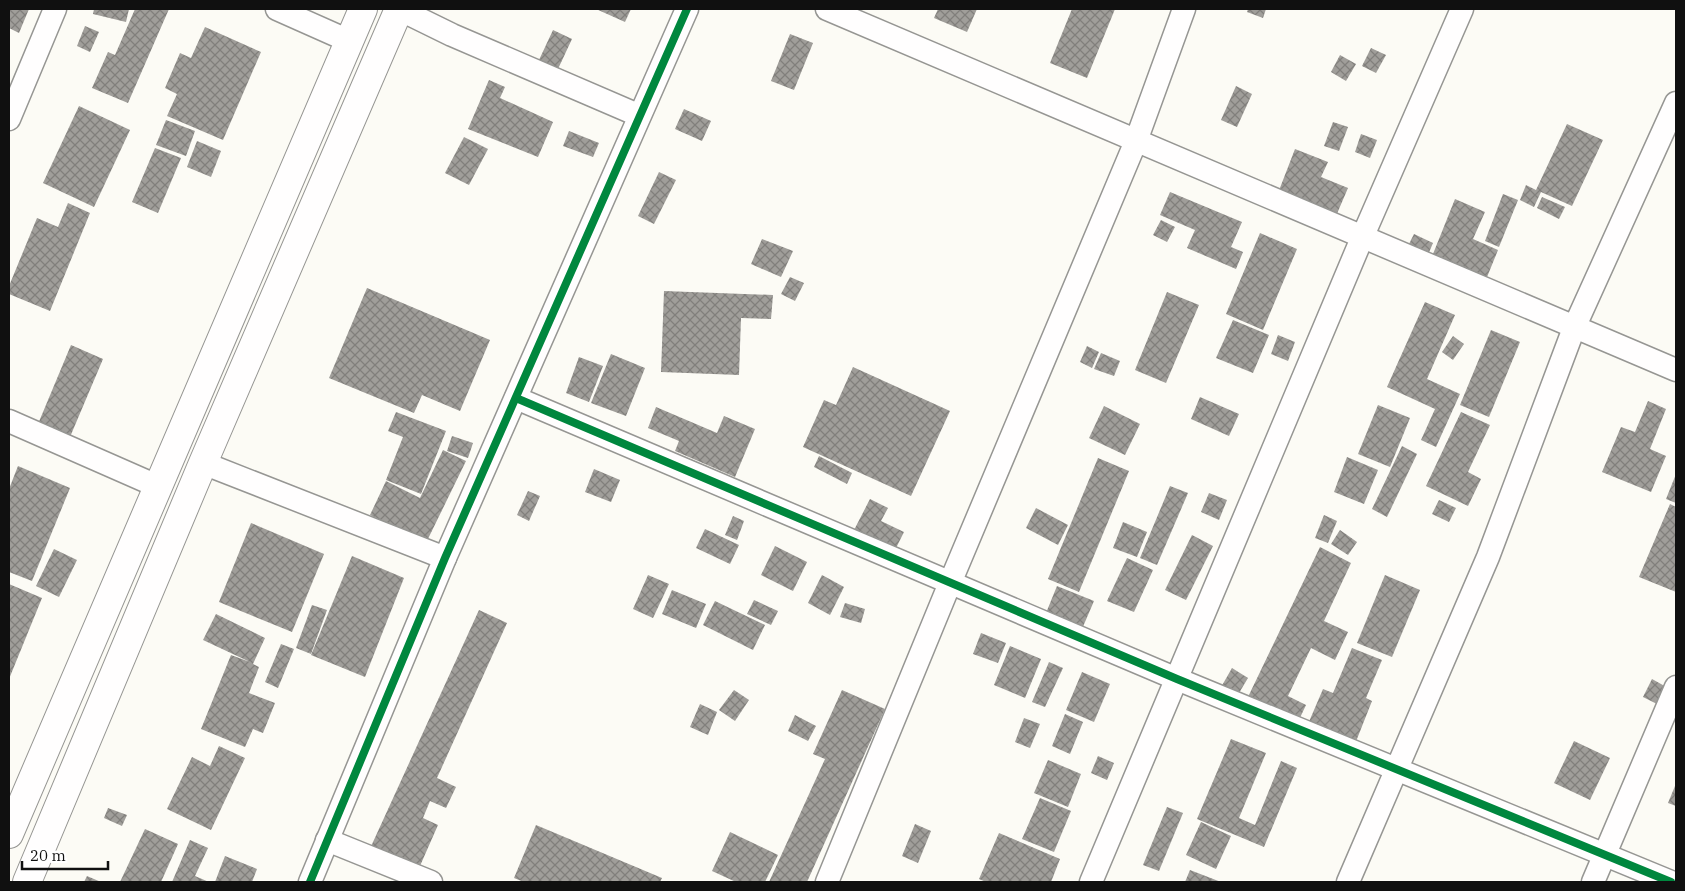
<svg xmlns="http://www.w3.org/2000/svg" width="1685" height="891" font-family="'IBM Plex Serif',serif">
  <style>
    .building { fill: url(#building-cross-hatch) }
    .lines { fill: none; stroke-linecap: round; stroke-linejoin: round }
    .minor-casing { stroke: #969693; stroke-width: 25 }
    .tertiary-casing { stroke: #969693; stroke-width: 30 }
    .minor { stroke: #fffefe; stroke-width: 22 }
    .tertiary { stroke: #fffefe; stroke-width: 28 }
    .cycleway-casing { stroke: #fff; stroke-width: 11 }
    .cycleway { stroke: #00873e; stroke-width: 8 }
  </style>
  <defs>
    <pattern id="building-cross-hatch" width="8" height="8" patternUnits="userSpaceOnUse" patternTransform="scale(1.25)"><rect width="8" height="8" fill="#a09e9a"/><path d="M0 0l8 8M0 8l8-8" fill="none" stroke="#817f7c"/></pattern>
  </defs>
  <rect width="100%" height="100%" fill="#fcfbf5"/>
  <g class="building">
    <path d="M9,9H29L19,33L9,28Z"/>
    <path d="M94,9H129L126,22L93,14Z"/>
    <path d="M135,9H169L128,103L92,88L108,52L115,55Z"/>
    <path d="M596,9H631L625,22Z"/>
    <path d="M938,9H977L967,32L934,18Z"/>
    <path d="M1072,9H1115L1087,78L1050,63Z"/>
    <path d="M1248,9H1266L1263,18L1247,12Z"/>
    <path d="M85,26L99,32L90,52L77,46Z"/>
    <path d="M205,27L261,52L223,140L167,116L177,94L165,88L180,53L191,58Z"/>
    <path d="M553,30L572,39L558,69L539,60Z"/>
    <path d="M790,34L813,43L794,90L771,81Z"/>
    <path d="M1371,48L1386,55L1376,73L1362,66Z"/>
    <path d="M1340,55L1356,64L1346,81L1331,72Z"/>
    <path d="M489,80L505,87L500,98L553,122L538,157L468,129Z"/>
    <path d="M1236,86L1252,94L1237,127L1221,120Z"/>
    <path d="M79,106L130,130L94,207L43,183Z"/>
    <path d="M684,109L711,121L702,141L675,129Z"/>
    <path d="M166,120L195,131L186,156L156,145Z"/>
    <path d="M1333,122L1348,127L1339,151L1324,146Z"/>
    <path d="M1567,124L1603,140L1572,206L1541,192L1534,207L1520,200L1526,185L1536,190Z"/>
    <path d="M569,131L599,143L593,157L563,146Z"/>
    <path d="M1361,134L1377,140L1370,158L1355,152Z"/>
    <path d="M464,137L488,149L469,185L445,173Z"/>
    <path d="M197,141L221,151L211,177L187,167Z"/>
    <path d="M155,148L181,158L158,213L132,202Z"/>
    <path d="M1295,149L1328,162L1321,177L1348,188L1336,216L1278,193Z"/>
    <path d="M659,172L676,180L654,224L638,216Z"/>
    <path d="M1170,192L1242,222L1231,247L1243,252L1236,269L1187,248L1195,230L1160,215Z"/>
    <path d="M1503,194L1518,200L1499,247L1485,241Z"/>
    <path d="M1542,197L1565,207L1559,219L1537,208Z"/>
    <path d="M1455,199L1485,212L1473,239L1498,250L1485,282L1431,259Z"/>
    <path d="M68,203L90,213L50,311L9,294V286L37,218L58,227Z"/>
    <path d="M1161,220L1175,227L1167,242L1153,235Z"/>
    <path d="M1260,233L1297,249L1263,330L1226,314Z"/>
    <path d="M1414,234L1433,243L1427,257L1407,248Z"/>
    <path d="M762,239L793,251L781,277L751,264Z"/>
    <path d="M790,277L804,283L795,301L781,294Z"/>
    <path d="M367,288L490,340L460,411L422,395L414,413L329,378Z"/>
    <path d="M664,291L773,295L771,319L741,318L739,375L661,372Z"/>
    <path d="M1167,292L1199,305L1166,383L1135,370Z"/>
    <path d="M1425,302L1455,315L1427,379L1460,394L1436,447L1421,440L1435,409L1387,387Z"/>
    <path d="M1233,320L1269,335L1253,373L1216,358Z"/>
    <path d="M1491,330L1520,342L1489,417L1460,405Z"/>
    <path d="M1278,335L1295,342L1288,361L1271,354Z"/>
    <path d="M1453,336L1464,344L1453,360L1442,352Z"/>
    <path d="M71,345L103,359L70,437L38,424Z"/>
    <path d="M1087,346L1099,352L1092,368L1080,362Z"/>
    <path d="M1101,353L1120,361L1114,376L1094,369Z"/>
    <path d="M611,354L645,368L626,416L591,403Z"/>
    <path d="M579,357L603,366L589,402L566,393Z"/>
    <path d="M853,367L950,411L911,496L803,447L824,400L836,405Z"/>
    <path d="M1200,397L1239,414L1229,436L1191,419Z"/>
    <path d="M1648,401L1666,409L1650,449L1666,456L1651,492L1602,472L1621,427L1635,432Z"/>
    <path d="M1378,405L1410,418L1390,467L1358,454Z"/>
    <path d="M1104,406L1140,424L1125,455L1089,438Z"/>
    <path d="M656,407L717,433L724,416L755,429L735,477L675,451L679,441L648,428Z"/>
    <path d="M396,412L446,431L421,494L386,480L403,437L388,431Z"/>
    <path d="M1461,412L1490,425L1468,472L1481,479L1468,506L1426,486Z"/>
    <path d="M452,436L473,443L468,458L447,451Z"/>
    <path d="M1402,446L1417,454L1387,517L1372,509Z"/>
    <path d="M443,450L466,461L426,543L370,515L386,481L420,498Z"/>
    <path d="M819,456L852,473L847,484L814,467Z"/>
    <path d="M1347,457L1378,470L1364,504L1334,492Z"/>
    <path d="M1098,458L1129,471L1079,592L1048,579Z"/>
    <path d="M18,466L70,488L32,581L9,572V489Z"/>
    <path d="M594,469L620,480L611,502L585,492Z"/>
    <path d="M1676,474V503L1666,499Z"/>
    <path d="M1170,486L1188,493L1157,565L1140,558Z"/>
    <path d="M528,491L540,496L529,521L517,515Z"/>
    <path d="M1209,493L1227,500L1219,520L1201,512Z"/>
    <path d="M870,499L888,508L881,521L904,532L893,554L852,534Z"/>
    <path d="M1439,500L1456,508L1449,522L1432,514Z"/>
    <path d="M1670,504L1676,507V592L1639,577Z"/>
    <path d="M1036,508L1068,525L1058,545L1026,528Z"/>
    <path d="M1324,515L1337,521L1328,543L1315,538Z"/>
    <path d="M733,516L744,521L737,540L725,535Z"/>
    <path d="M1123,522L1147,532L1137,557L1113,548Z"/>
    <path d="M251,523L324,554L292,632L219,602Z"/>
    <path d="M705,529L739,545L730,564L696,548Z"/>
    <path d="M1340,530L1357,542L1348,555L1331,544Z"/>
    <path d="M1192,535L1213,546L1186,600L1165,590Z"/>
    <path d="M775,546L807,562L793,591L761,575Z"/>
    <path d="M1320,547L1351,563L1324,621L1348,632L1335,660L1311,648L1288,696L1306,705L1298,722L1248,697Z"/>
    <path d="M54,549L77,560L59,597L36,586Z"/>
    <path d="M352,556L404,578L365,677L311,655Z"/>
    <path d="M1127,558L1153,570L1134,612L1107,601Z"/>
    <path d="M648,575L669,584L653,618L633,609Z"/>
    <path d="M822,575L844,587L830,615L808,603Z"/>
    <path d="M1385,575L1420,590L1392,657L1357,643Z"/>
    <path d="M9,584L42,598L9,679Z"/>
    <path d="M1057,586L1094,601L1082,629L1046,613Z"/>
    <path d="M672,590L706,604L696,628L662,614Z"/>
    <path d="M754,600L778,611L771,625L747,614Z"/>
    <path d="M715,601L765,625L753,650L703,625Z"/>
    <path d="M845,603L865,609L861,623L840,617Z"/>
    <path d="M312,605L327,610L311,654L296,648Z"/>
    <path d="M479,610L507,623L437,778L456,787L446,808L430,801L423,818L438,825L416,875L368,853Z"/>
    <path d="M216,614L265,638L253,664L259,667L249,693L275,703L263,733L253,729L245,747L201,729L231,655L250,662L203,640Z"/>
    <path d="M981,633L1006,643L998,663L973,654Z"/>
    <path d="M281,644L294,649L278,688L265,682Z"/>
    <path d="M1010,646L1041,659L1025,698L994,685Z"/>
    <path d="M1352,648L1382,660L1366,698L1372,701L1355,744L1308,724L1323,689L1333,693Z"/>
    <path d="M1049,662L1063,668L1045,707L1032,702Z"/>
    <path d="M1232,668L1248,678L1236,698L1220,689Z"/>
    <path d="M1082,672L1110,684L1094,722L1066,710Z"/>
    <path d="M1652,679L1670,689L1661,706L1643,697Z"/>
    <path d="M734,690L749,700L735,721L719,710Z"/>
    <path d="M842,690L885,709L807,882H769L825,759L813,754Z"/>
    <path d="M700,704L717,712L708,735L690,727Z"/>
    <path d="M1065,714L1083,722L1070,754L1052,746Z"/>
    <path d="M795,715L816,726L808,741L788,731Z"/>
    <path d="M1024,718L1040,724L1030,748L1015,742Z"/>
    <path d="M1231,739L1266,753L1239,818L1255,825L1281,761L1297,768L1264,847L1197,819Z"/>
    <path d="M1574,741L1610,758L1590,800L1554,783Z"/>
    <path d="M219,746L245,758L211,830L167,809L192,757L210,766Z"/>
    <path d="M1098,756L1114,763L1107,780L1091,773Z"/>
    <path d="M1048,760L1081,774L1068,807L1034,793Z"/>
    <path d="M1675,786H1676V806L1668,803Z"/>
    <path d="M1040,798L1071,811L1054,852L1022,839Z"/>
    <path d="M1167,807L1183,813L1159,871L1143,865Z"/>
    <path d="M108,808L127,815L122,826L104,818Z"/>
    <path d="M1201,822L1231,836L1216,869L1186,855Z"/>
    <path d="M915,824L931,831L918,863L902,856Z"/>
    <path d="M536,825L662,878L660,882H524L514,878Z"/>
    <path d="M145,829L178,844L161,882H120Z"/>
    <path d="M730,832L778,855L765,882H736L712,871Z"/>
    <path d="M999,833L1060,859L1051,882H986L979,879Z"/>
    <path d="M190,840L208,848L195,876L209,882H172Z"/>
    <path d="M225,856L257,869L252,882H215Z"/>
    <path d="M1190,870L1221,882H1185Z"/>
    <path d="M87,876L101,882H84Z"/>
  </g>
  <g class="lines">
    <defs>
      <g id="minor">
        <path d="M277,9L349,41"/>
        <path d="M399,9L452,35L638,115"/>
        <path d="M827,9L1676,370"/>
        <path d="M9,119L55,9"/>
        <path d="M516,398L1177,679L1671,882"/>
        <path d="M9,421L157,486"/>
        <path d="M203,463L445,558"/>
        <path d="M327,840L431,882"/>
        <path d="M310,882L445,558L687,9"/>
        <path d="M827,882L950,583L1136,141L1184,9"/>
        <path d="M1091,882L1362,238L1462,9"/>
        <path d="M1348,882L1488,557L1574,328L1676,103"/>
        <path d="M1593,882L1676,687"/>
      </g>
      <g id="tertiary">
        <path d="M9,834L363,9"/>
        <path d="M27,882L203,463L399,9"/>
      </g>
    </defs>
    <use href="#minor" class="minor-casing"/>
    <use href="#tertiary" class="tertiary-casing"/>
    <use href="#minor" class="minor"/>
    <use href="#tertiary" class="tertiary"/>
    <defs>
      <g id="cycleway">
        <path d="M516,398L1177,679L1671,882"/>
        <path d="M310,882L445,558L687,9"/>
      </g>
    </defs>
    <use href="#cycleway" class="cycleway-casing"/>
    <use href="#cycleway" class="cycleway"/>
  </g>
  <rect width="1685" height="891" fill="none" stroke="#101010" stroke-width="20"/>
  <path d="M22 861v8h86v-8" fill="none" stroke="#101010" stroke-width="2.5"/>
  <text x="30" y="861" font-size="15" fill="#101010" stroke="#ffffff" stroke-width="4" paint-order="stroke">20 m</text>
</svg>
